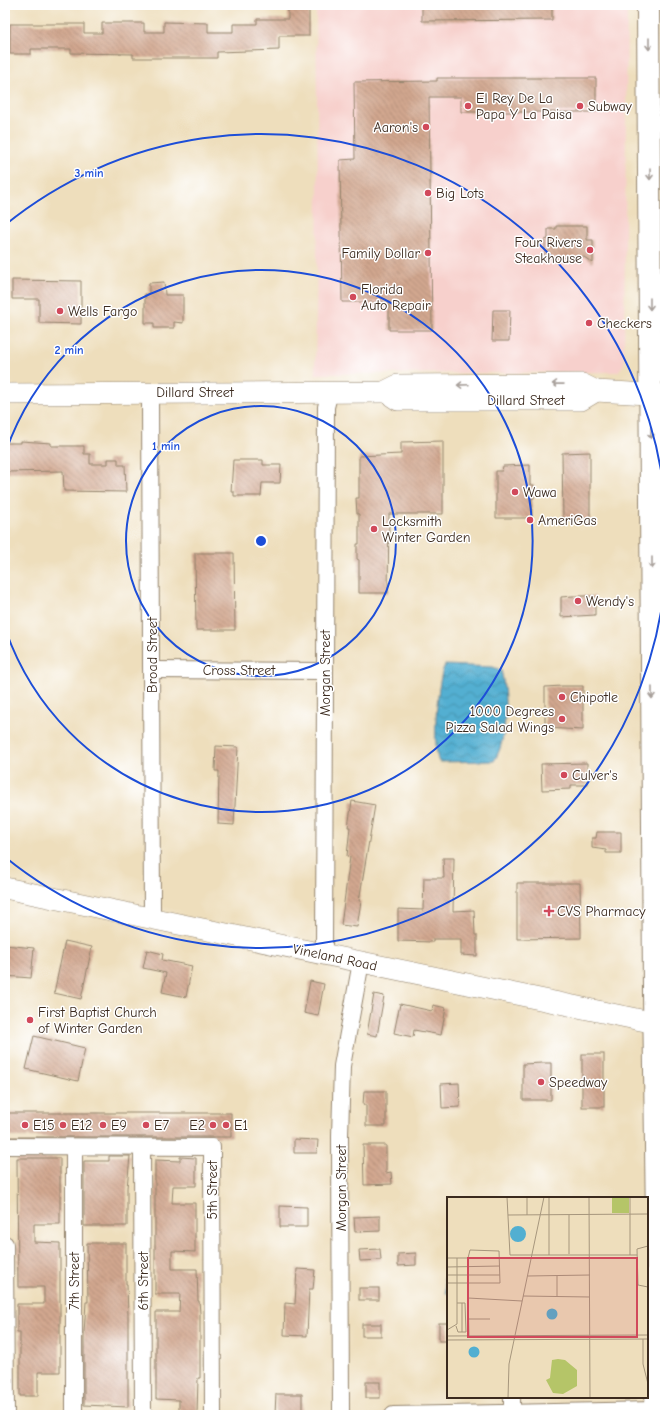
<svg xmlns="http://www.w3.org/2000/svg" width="670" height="1420" font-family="'Comic Neue',sans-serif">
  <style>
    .built { fill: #f7d0cc }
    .water { fill: url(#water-waves); stroke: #466c78 }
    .building { fill: url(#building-back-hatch) }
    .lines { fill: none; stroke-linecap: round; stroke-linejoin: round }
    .minor-casing { stroke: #94846d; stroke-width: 18 }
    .major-casing { stroke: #94846d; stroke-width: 22 }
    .highway-casing { stroke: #94846d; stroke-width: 24 }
    .minor { stroke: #fff; stroke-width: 16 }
    .major { stroke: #fff; stroke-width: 21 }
    .highway { stroke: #fff; stroke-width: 22 }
    .oneway { stroke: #a79f9a }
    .ring { fill: none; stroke: #1d4ed8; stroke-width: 2 }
    .poi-dot { fill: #d1495b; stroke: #fff; stroke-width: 1.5 }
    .labels { text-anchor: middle; stroke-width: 3; stroke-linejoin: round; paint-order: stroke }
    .poi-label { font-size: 14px; fill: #3b2a1e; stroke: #fff; text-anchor: start }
    .street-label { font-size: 14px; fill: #3b2a1e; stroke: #fff }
    .inset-road { fill: none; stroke: #a6967d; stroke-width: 1 }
    .view { fill: #d1495b; fill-opacity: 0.15; stroke: #d1495b; stroke-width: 2 }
    .inset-edge { fill: none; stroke: #3b2a1e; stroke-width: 2 }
    .centre { fill: #1d4ed8; stroke: #fff; stroke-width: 2 }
    .ring-label { font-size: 12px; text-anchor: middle; font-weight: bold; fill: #1d4ed8; stroke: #fff; stroke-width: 3; stroke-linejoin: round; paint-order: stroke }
  </style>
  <defs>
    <pattern id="water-waves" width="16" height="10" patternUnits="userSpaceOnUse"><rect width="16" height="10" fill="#52afd1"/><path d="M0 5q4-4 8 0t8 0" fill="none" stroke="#458fa9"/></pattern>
    <pattern id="building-back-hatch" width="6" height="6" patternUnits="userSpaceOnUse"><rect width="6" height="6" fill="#d2a78f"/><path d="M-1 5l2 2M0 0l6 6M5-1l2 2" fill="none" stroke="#ac8874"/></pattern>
  </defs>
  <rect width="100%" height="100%" fill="#fff"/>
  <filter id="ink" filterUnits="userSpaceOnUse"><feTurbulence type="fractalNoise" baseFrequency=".025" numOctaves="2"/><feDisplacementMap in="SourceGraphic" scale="8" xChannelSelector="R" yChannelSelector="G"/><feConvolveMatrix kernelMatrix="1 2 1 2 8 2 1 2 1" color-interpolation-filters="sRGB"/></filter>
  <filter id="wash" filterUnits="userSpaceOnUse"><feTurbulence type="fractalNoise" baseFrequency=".012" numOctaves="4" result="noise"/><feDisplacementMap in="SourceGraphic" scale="16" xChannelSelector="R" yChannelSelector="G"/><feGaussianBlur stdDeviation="0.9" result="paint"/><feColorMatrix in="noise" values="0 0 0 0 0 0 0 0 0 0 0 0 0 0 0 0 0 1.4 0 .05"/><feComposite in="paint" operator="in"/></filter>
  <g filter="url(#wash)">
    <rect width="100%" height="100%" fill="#eedebc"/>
    <path class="built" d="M316,5H627L624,364L618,372L315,374L318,195Z"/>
    <g class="water">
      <path d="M445,665L493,667L501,670C507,693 508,741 494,761L439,762C432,748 437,678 445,665Z"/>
      <path d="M448,1244V1293H446L444,1279Z"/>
    </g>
    <g id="blocks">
      <g class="building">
        <path d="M422,5H552V20L422,21Z"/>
        <path d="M288,6H309V36H279V50L217,52V58H133V54L71,53V49H31V54H10V24H84V33H102V23H144V32H164V22L208,23V32H233V24H257V19H288Z"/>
        <path d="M437,78H596V112H461V97H429L432,330H389V302H342L340,160L355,159L354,82L437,81Z"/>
        <path d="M556,226H587V240H593V263L584,257L545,258V240L548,239V229H556Z"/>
        <path d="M12,280L81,281V324L39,323V299H12Z"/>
        <path d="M164,282L165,295H183V323L174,322V328H154V323H145V294H149V283Z"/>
        <path d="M493,310H510L509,341H492Z"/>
        <path d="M21,441L51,443V446H84V454H90V464H108V459H118V465H125L126,492L64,491L63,471L5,472V443H21Z"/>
        <path d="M443,441V514H389L388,593H359V560L357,559V544H359V514H357L356,498H359V456L401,454V442Z"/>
        <path d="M590,452V520H563L562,453Z"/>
        <path d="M233,460H263V465H281L280,483H262L261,496H234V492H231Z"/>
        <path d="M530,465V485H534V498H532V518H496V471H502L503,466Z"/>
        <path d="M195,553H234L235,630H196Z"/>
        <path d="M573,596H595V615L561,617V597Z"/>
        <path d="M562,686H583V730L545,728V687Z"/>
        <path d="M216,746L238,747L234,825L218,824L219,771H215Z"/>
        <path d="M587,763V785H571V789L542,790L541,764Z"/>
        <path d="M352,801L375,805L359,901H361L357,927L341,925L350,857L347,856L350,827H348Z"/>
        <path d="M597,832H621V853H606V850L592,848V838H596Z"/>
        <path d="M443,858H454L453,911L474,910L475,935H477V956L461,955V939H433V942L398,941V909L423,910L424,878H444Z"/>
        <path d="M517,883H580L581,938L517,939Z"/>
        <path d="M65,941L92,947L81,999L54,993Z"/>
        <path d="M5,945L34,948L31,978L5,976Z"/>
        <path d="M147,950L163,954L162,960L192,966L186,997L162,992L166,973L143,968Z"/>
        <path d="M310,981L324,984L318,1016L304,1013Z"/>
        <path d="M374,994L384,996L377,1036L367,1034Z"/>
        <path d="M400,1004L432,1011L433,1005L446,1008L441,1035L414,1030L413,1037L394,1033Z"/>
        <path d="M34,1036L85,1048L78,1081L26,1069Z"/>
        <rect x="582" y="1054" width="22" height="53"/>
        <path d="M542,1063H551V1100H523V1064Z"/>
        <path d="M459,1083L460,1107L442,1108L441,1084Z"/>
        <path d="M364,1091H386V1126H366V1105H363Z"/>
        <path d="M5,1113H231V1137H8L5,1136Z"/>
        <path d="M294,1139L318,1140L317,1153H294Z"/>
        <path d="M363,1145H386V1173L391,1172L392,1184L364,1185Z"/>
        <path d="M109,1156H130L127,1188V1226H84V1161H109Z"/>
        <path d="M180,1157L196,1158V1186H173L172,1203H195V1252L172,1251V1269H197L198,1301H199L200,1313V1378H198L197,1415H179V1400L156,1399V1312H179L180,1294H155V1160L180,1161Z"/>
        <path d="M17,1158H60V1224H34V1242L60,1243V1372H38V1396H20V1332H17V1304H44V1287H18Z"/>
        <path d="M280,1206L307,1207V1227H280Z"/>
        <path d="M380,1216V1231L355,1232L354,1217Z"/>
        <path d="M87,1243H126V1284H127L128,1316V1407L84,1405V1333L86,1302H88Z"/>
        <path d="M380,1249L381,1260L360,1261L359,1250Z"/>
        <path d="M416,1253V1265L398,1266V1254Z"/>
        <path d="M297,1269L315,1270L313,1289H309L307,1336L284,1335L285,1303L295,1304Z"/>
        <rect x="359" y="1288" width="20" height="12"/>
        <rect x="439" y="1323" width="9" height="18"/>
        <rect x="362" y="1324" width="19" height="12"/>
        <rect x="366" y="1382" width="14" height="16"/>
        <path d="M276,1394H302V1414L275,1413Z"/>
      </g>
    </g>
  </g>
  <g filter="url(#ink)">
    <use href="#blocks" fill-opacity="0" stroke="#94846d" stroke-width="1"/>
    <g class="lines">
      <defs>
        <g id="minor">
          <path d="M150,393L152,917"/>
          <path d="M152,670L325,671"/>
          <path d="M324,954L326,407L330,392"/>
          <path d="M5,1146L212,1147L213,1415"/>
          <path d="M74,1147V1415"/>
          <path d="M142,1147L143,1415"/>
          <path d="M5,1244L6,1415"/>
          <path d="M512,1413V1397"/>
          <path d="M341,1415L340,1136L342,1066L361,962"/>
          <path d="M393,1415L656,1410"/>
        </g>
        <g id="major">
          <path d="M5,394L384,392L398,385L582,384L596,391L665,395"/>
          <path d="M392,396L398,400H581L596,391"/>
          <path d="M5,888L665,1025"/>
        </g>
        <path id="highway" d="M648,5L654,992L658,1299L656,1415"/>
      </defs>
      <use href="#minor" class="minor-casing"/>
      <use href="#major" class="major-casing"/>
      <use href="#highway" class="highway-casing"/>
      <use href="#minor" class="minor"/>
      <use href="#major" class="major"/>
      <use href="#highway" class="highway"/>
    </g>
    <defs><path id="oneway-shaft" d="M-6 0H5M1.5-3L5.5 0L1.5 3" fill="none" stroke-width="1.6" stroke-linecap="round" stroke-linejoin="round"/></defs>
    <g class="oneway">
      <use href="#oneway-shaft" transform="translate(649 44) rotate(90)"/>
      <use href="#oneway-shaft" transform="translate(650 174) rotate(90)"/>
      <use href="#oneway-shaft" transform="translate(650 304) rotate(90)"/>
      <use href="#oneway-shaft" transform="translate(558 384) rotate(-179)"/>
      <use href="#oneway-shaft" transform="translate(463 385) rotate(178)"/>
      <use href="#oneway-shaft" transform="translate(651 433) rotate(90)"/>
      <use href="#oneway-shaft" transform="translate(652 563) rotate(90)"/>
      <use href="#oneway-shaft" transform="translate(652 693) rotate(90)"/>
    </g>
  </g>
  <g class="ring">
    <circle cx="261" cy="541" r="135"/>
    <path d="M6 451A271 271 0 1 1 6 631"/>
    <path d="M665 583A406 406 0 0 1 5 857M5 225A406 406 0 0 1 665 499"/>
  </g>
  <g class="poi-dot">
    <circle cx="468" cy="106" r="4"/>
    <circle cx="580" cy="106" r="4"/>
    <circle cx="426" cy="127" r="4"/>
    <circle cx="428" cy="193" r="4"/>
    <circle cx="590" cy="250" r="4"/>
    <circle cx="428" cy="253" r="4"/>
    <circle cx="353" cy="297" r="4"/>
    <circle cx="60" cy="311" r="4"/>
    <circle cx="589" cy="323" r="4"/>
    <circle cx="515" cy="492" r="4"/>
    <circle cx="530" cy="520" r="4"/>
    <circle cx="374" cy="529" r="4"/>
    <circle cx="578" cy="601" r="4"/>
    <circle cx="562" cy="697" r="4"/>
    <circle cx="562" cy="719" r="4"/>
    <circle cx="564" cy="775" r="4"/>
    <path d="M547 905h4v4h4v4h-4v4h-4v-4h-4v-4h4z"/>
    <circle cx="30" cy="1020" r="4"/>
    <circle cx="541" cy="1082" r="4"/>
    <circle cx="25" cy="1125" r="4"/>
    <circle cx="63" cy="1125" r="4"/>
    <circle cx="103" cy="1125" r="4"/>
    <circle cx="146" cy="1125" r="4"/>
    <circle cx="213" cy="1125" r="4"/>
    <circle cx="226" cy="1125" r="4"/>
  </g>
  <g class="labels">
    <g class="poi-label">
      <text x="476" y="103">El Rey De La<tspan x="476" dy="16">Papa Y La Paisa</tspan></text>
      <text x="588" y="111">Subway</text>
      <text x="418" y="132" text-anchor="end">Aaron's</text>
      <text x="436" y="198">Big Lots</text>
      <text x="582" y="247" text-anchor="end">Four Rivers<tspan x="582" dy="16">Steakhouse</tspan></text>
      <text x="420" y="258" text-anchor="end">Family Dollar</text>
      <text x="361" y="294">Florida<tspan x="361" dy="16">Auto Repair</tspan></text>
      <text x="68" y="316">Wells Fargo</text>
      <text x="597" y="328">Checkers</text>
      <text x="523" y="497">Wawa</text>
      <text x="538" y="525">AmeriGas</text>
      <text x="382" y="526">Locksmith<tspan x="382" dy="16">Winter Garden</tspan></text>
      <text x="586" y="606">Wendy's</text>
      <text x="570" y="702">Chipotle</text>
      <text x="554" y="716" text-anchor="end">1000 Degrees<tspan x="554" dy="16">Pizza Salad Wings</tspan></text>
      <text x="572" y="780">Culver's</text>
      <text x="557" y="916">CVS Pharmacy</text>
      <text x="38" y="1017">First Baptist Church<tspan x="38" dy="16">of Winter Garden</tspan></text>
      <text x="549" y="1087">Speedway</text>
      <text x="33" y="1130">E15</text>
      <text x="71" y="1130">E12</text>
      <text x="111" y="1130">E9</text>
      <text x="154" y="1130">E7</text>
      <text x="205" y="1130" text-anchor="end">E2</text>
      <text x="234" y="1130">E1</text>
    </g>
    <g class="street-label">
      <text x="195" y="397">Dillard Street</text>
      <text x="526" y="405">Dillard Street</text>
      <text transform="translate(152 655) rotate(-90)" y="5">Broad Street</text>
      <text x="239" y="675">Cross Street</text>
      <text transform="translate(325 673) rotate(-90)" y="5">Morgan Street</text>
      <text transform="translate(335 957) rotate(12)" y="5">Vineland Road</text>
      <text transform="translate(341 1188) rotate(-90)" y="5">Morgan Street</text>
      <text transform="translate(212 1190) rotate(-90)" y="5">5th Street</text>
      <text transform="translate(74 1281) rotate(-90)" y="5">7th Street</text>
      <text transform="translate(143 1281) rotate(-90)" y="5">6th Street</text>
    </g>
  </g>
  <g transform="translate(447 1197)">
    <rect width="201" height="201" fill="#eedebc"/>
    <path d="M111,162L118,163L130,173V189L116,197L106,196L99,183L103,181L105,163Z" fill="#b5c568"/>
    <path d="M165,0H182V16H165Z" fill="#b5c568"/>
    <path d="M63 37a8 8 0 1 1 16 0a8 8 0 1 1-16 0ZM99.5 117a5.5 5.5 0 1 1 11 0a5.5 5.5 0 1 1-11 0ZM21.5 155a5.5 5.5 0 1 1 11 0a5.5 5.5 0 1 1-11 0Z" fill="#52afd1"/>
    <path class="inset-road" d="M60,0L63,58H190M102,0V58M142,0L143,201M61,18L201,17M80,18V0M122,18V57M201,49L190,52L191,88L201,90M183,58V0M0,61H54M0,70L53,69M0,78H53M81,79L143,78M0,86H53L52,54L23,53L21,61M76,99L143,100M110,99V79M15,106V135M22,122H43M9,129L11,135H19L18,106H10M0,133L10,127V61M0,139L201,138M22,139L21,101L75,104M196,142V167L201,187M0,143L201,142M61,201L62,167L97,0"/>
    <path class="view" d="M21,61H190V140H21Z"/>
    <rect width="201" height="201" class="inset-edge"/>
  </g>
  <circle cx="261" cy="541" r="6" class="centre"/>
  <g class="ring-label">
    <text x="89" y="177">3 min</text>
    <text x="69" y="354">2 min</text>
    <text x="166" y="450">1 min</text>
  </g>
  <rect width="670" height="1420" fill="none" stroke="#fff" stroke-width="20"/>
</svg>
